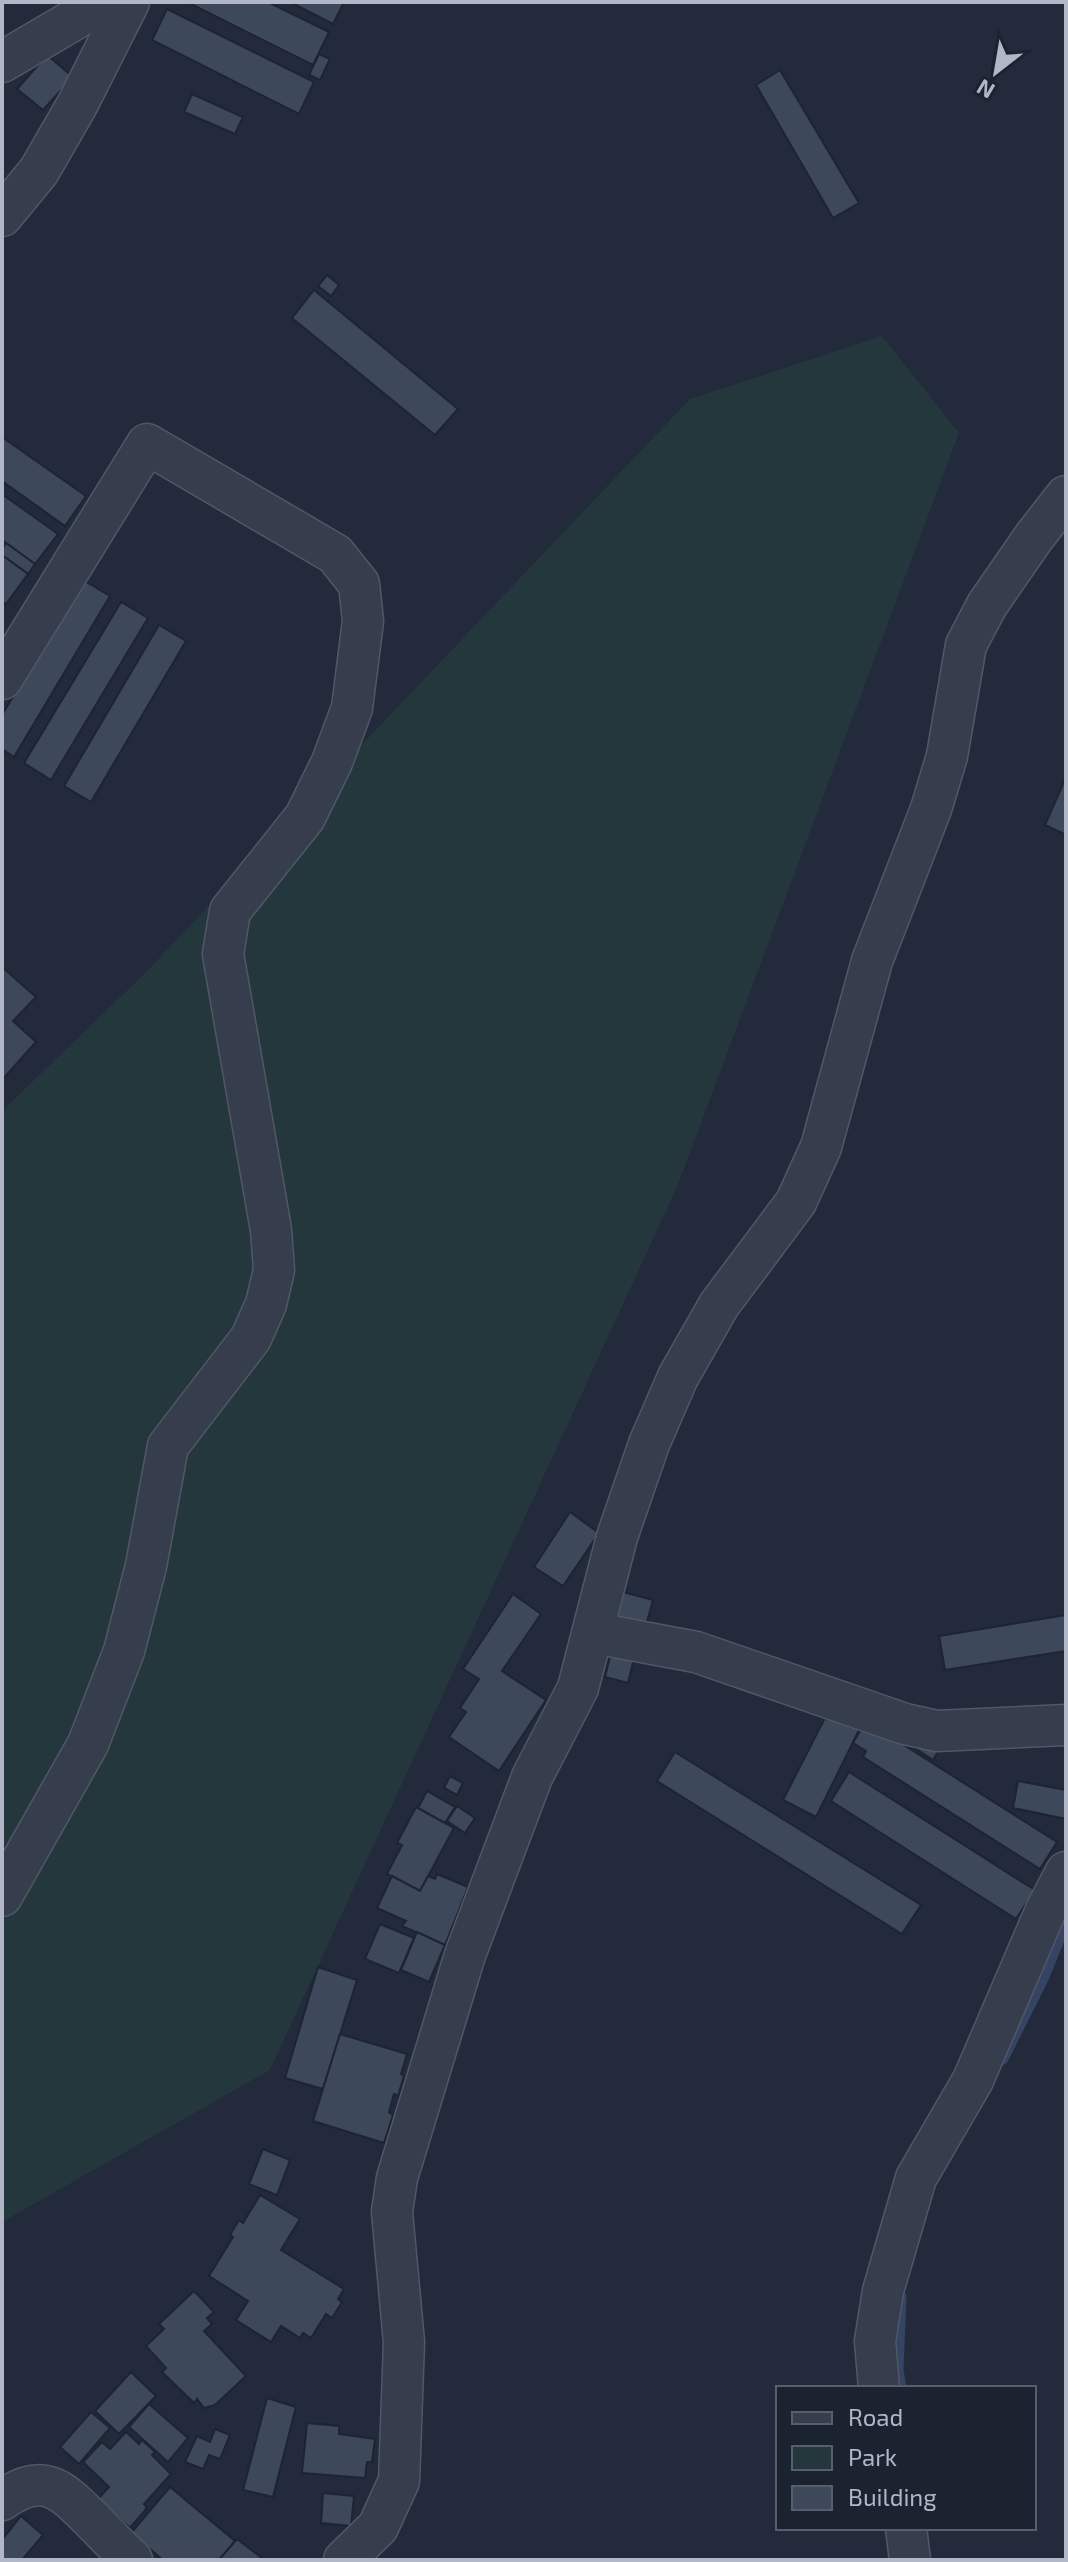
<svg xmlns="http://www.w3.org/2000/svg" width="1068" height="2562" font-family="'Exo 2',sans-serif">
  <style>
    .green { fill: #24373c }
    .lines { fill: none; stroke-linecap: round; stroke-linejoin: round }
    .stream { stroke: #354463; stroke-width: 11 }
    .building { fill: #3e485b; stroke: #1d2432; stroke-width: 2 }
    .minor-casing { stroke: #515766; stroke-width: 43 }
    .minor { stroke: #363d4c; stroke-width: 40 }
  </style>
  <rect width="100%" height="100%" fill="#222a3b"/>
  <path class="green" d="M882,336L959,433L678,1185L270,2070L2,2222V1111L145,973L690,399Z"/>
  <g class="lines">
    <g class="stream">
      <path d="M1003,2059L1043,1979L1066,1923"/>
      <path d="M901,2297L898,2370L901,2388"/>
    </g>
  </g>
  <g class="building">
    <path d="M187,2H268L329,32L313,65Z"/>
    <path d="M290,2H344L333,24Z"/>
    <path d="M167,9L314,82L299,114L152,40Z"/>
    <path d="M319,54L330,59L320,80L309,75Z"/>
    <path d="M47,55L73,77L43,110L17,89Z"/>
    <path d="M780,70L859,203L833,218L756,85Z"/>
    <path d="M192,94L243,117L235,134L184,112Z"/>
    <path d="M327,275L339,285L331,296L318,286Z"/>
    <path d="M314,290L458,409L435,435L292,318Z"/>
    <path d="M2,437L86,496L65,526L2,481Z"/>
    <path d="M2,494L58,534L35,564L2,540Z"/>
    <path d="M6,543L35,564L28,574L2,555V549Z"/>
    <path d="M2,555L28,574L6,604L2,601Z"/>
    <path d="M83,580L110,596L14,757L2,749V715Z"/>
    <path d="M121,602L148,618L51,780L24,763Z"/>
    <path d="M159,625L186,641L91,802L64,786Z"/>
    <path d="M1066,777V835L1045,825Z"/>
    <path d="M2,967L36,997L13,1021L36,1042L2,1080Z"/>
    <path d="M570,1512L599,1533L563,1586L534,1567Z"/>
    <path d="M623,1592L653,1600L645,1629L615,1621Z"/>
    <path d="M513,1594L541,1614L502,1671L546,1700L499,1771L449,1737L466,1712L460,1708L479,1679L463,1669Z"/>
    <path d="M1066,1615V1651L945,1670L939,1636Z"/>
    <path d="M612,1648L635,1654L628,1683L605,1677Z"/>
    <path d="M830,1708L862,1724L816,1817L783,1800Z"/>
    <path d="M866,1721L1057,1842L1040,1869L863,1757L866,1751L853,1743Z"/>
    <path d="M923,1737L942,1745L933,1760L915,1748Z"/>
    <path d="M675,1752L921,1905L902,1934L657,1781Z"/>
    <path d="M849,1772L1035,1890L1016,1919L831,1801Z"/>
    <path d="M450,1776L463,1783L457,1795L444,1788Z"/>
    <path d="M1018,1781L1066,1790V1819L1013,1808Z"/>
    <path d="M427,1791L455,1807L445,1823L418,1808Z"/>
    <path d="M457,1806L475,1818L465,1833L447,1821Z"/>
    <path d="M416,1807L454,1828L420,1891L387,1874L402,1845L397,1843Z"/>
    <path d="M437,1874L468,1887L445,1945L402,1926L406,1921L377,1908L392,1876L420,1891L428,1876L435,1879Z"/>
    <path d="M380,1924L414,1938L399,1973L365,1959Z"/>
    <path d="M417,1932L445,1945L429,1982L401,1970Z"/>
    <path d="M318,1967L357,1980L323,2089L285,2078Z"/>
    <path d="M340,2034L407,2054L401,2074L404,2076L398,2096L394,2094L389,2112L393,2115L384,2143L313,2121Z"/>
    <path d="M263,2149L290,2160L277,2195L249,2184Z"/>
    <path d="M260,2195L300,2219L281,2250L344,2289L338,2299L342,2302L332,2318L326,2314L311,2338L303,2333L300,2338L281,2326L271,2342L236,2320L248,2301L209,2276L233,2237L230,2235L239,2220L243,2223Z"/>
    <path d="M194,2291L214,2312L207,2318L212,2324L204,2331L246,2376L215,2405L204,2408L197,2399L194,2403L162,2372L166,2368L146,2346L164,2329L159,2324Z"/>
    <path d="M131,2372L156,2396L119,2434L95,2411Z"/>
    <path d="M267,2398L296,2407L273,2497L243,2490Z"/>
    <path d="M149,2404L188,2438L168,2462L129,2427Z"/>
    <path d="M91,2412L110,2428L79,2464L60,2447Z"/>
    <path d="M307,2423L339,2426V2434L375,2439L372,2462H367L365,2478L302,2473Z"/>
    <path d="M215,2429L230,2435L220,2459L209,2455L203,2469L185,2462L197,2436L210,2442Z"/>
    <path d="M126,2432L139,2444L142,2440L155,2452L152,2455L171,2474L144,2504L147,2508L130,2528L98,2499L109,2487L83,2462L102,2442L110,2449Z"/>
    <path d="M170,2487L235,2541L219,2560H163L131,2533Z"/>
    <path d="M323,2493L354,2496L351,2526L321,2523Z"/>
    <path d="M21,2516L43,2535L22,2560H5L2,2558V2540Z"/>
    <path d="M237,2539L262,2558L260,2560H219Z"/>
  </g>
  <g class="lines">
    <defs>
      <g id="minor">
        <path d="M2,62L104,2"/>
        <path d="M2,216L39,171L77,105L129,2"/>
        <path d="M2,679L147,444L335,554L359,584L363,621L352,708L332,762L305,817L230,911L223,954L271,1230L274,1270L266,1304L251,1338L168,1446L146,1566L124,1651L88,1744L2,1896"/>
        <path d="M594,1633L696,1652L905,1724L937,1731L1066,1725"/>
        <path d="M879,2388L875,2341L883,2291L916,2178L973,2080L1046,1910L1066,1872"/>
        <path d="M2,2500C44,2470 62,2490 92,2520C105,2533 118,2547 132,2560"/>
        <path d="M906,2528L910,2560"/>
        <path d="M344,2560L378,2527L399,2481L404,2342L392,2212L397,2178L465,1955L532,1777L578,1688L617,1537L649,1444L678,1377L719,1305L796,1202L821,1147L872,961L931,809L947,756L966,645L987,605L1034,537L1066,496"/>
      </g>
    </defs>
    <use href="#minor" class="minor-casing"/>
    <use href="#minor" class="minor"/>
  </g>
  <rect width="1068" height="2562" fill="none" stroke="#b1b7c7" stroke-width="8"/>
  <rect x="776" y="2386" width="260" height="144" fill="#1b2230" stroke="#575e6c" stroke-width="2"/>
  <rect x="792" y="2412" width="40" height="12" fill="#363d4c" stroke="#575e6c" stroke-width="2"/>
  <text x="848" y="2426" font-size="24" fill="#b1b7c7">Road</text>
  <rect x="792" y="2446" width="40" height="24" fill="#24373c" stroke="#575e6c" stroke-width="2"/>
  <text x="848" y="2466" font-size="24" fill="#b1b7c7">Park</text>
  <rect x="792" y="2486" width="40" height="24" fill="#3e485b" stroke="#575e6c" stroke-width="2"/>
  <text x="848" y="2506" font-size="24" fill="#b1b7c7">Building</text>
  <g transform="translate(996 72) rotate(211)" stroke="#1b2230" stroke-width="6" paint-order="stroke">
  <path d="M0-6L14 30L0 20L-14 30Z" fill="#b1b7c7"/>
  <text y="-12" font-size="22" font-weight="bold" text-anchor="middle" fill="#b1b7c7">N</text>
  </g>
</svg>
